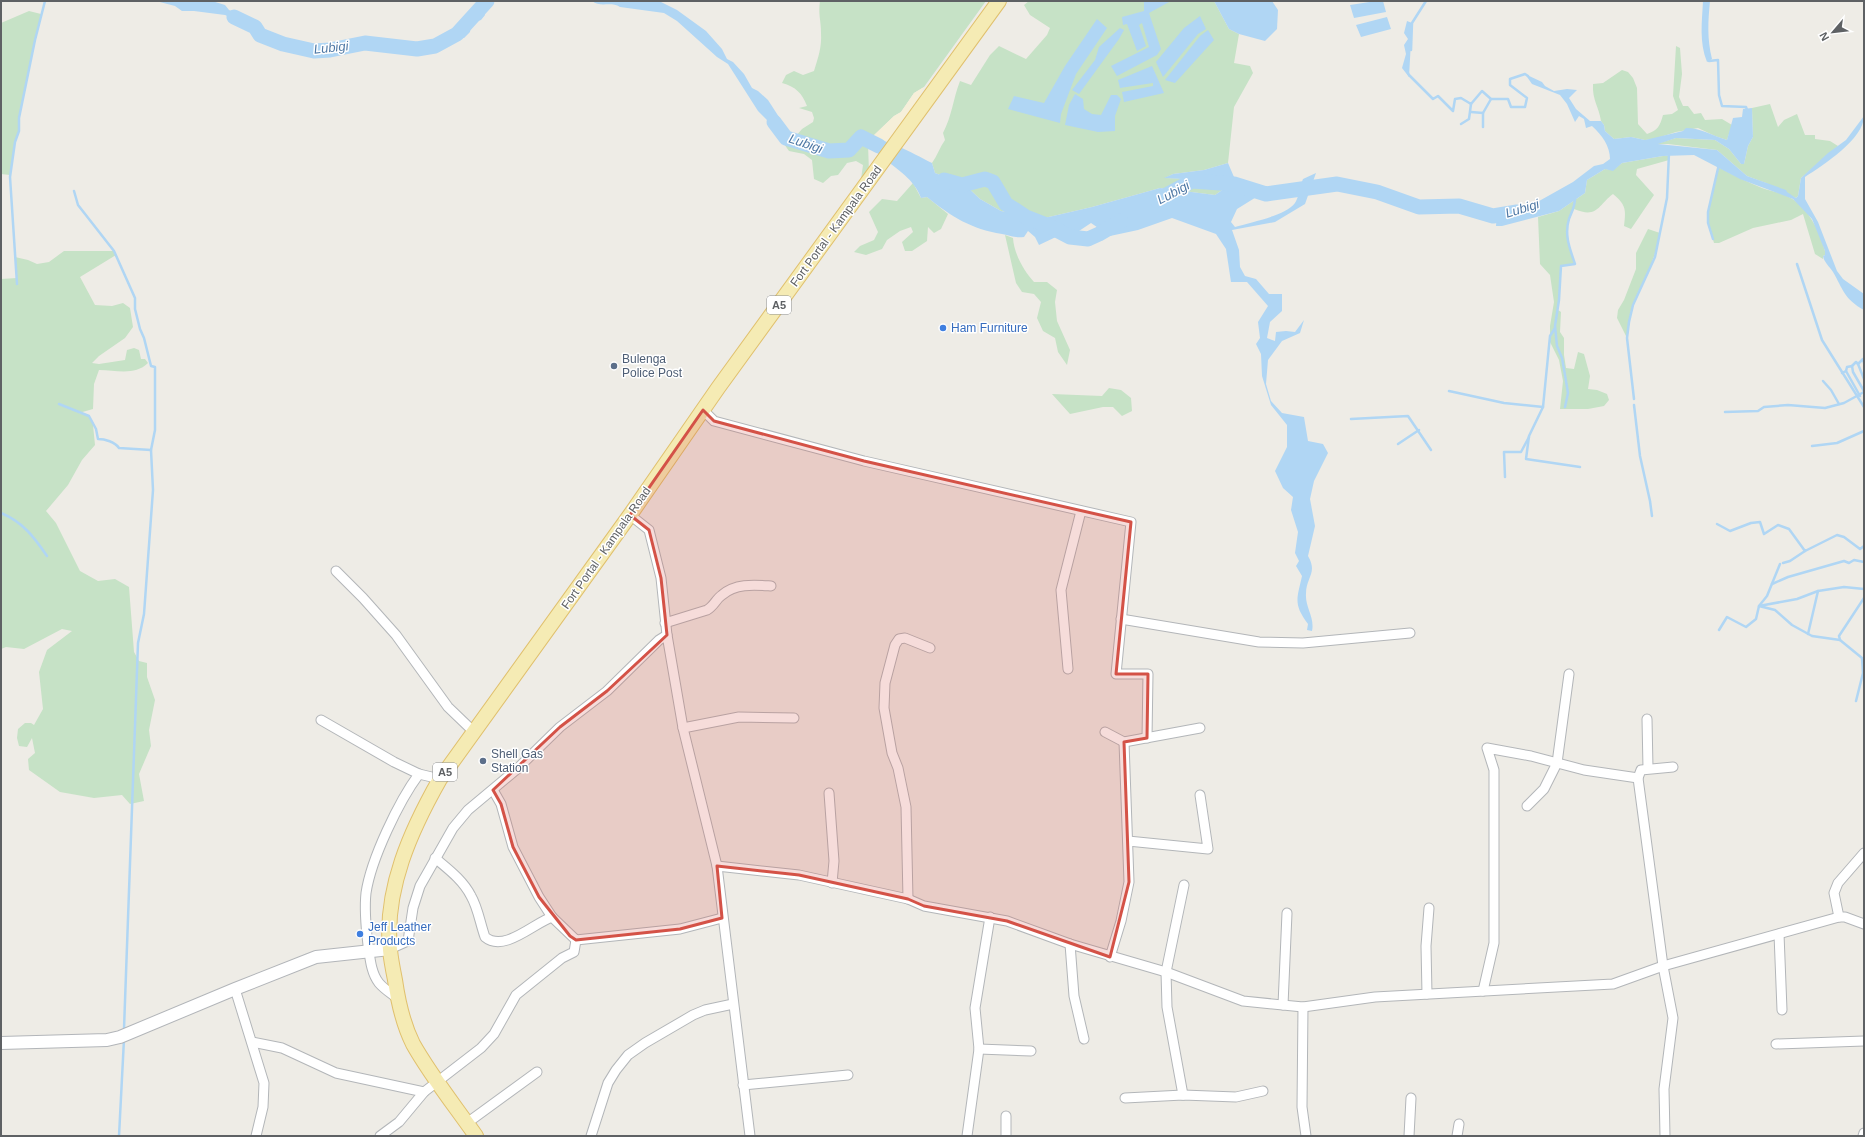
<svg xmlns="http://www.w3.org/2000/svg" width="1865" height="1137" font-family="Helvetica,sans-serif">
  <style>
    .green { fill: #c6e2c6 }
    .sand { fill: #f6efd9 }
    .water { fill: #b0d6f4 }
    .lines { fill: none; stroke-linecap: round; stroke-linejoin: round }
    .stream { stroke: #b0d6f4; stroke-width: 2.5 }
    .river { stroke: #b0d6f4; stroke-width: 15 }
    .street-casing { stroke: #b3b6b9; stroke-width: 11 }
    .secondary-casing { stroke: #b2b5b9; stroke-width: 14 }
    .primary-casing { stroke: #e0c06d; stroke-width: 16 }
    .street { stroke: #fff; stroke-width: 9 }
    .secondary { stroke: #fff; stroke-width: 12 }
    .primary { stroke: #f5ebb4; stroke-width: 14 }
    .marked { fill: #d45247; fill-opacity: 0.2; stroke: #d45247; stroke-width: 3; stroke-linejoin: round }
    .shop-dot { fill: #3f7fe0; stroke: #fff; stroke-width: 1.5 }
    .service-dot { fill: #5c6f8a; stroke: #fff; stroke-width: 1.5 }
    .labels { text-anchor: middle; stroke-width: 3; stroke-linejoin: round; paint-order: stroke }
    .shield { fill: #fff; stroke: #8e9092; stroke-width: 1 }
    .shield-label { font-size: 11px; font-weight: bold; fill: #5e6164 }
    .street-label { font-size: 12px; fill: #5e6164; stroke: #fff }
    .shop-label { font-size: 12px; fill: #366cbe; stroke: #fff; text-anchor: start }
    .service-label { font-size: 12px; fill: #4e5e75; stroke: #fff; text-anchor: start }
    .water-label { font-size: 13px; font-style: italic; fill: #4e78a5; stroke: #fff }
  </style>
  <rect width="100%" height="100%" fill="#eeece6"/>
  <g class="green">
    <path d="M820,1H986L924,87L914,93L901,112L894,116L872,137H862L868,144L869,173L861,179L863,165L856,161L847,163L838,175L831,176L823,183L814,179L812,160L804,154L789,151L782,141L789,136H796L802,129L813,122L814,118L812,112L799,108L807,106C802,93 796,87 782,83L786,75L794,71L803,75L814,71C818,58 822,47 821,33C821,20 818,15 820,1Z"/>
    <path d="M1029,1H1214L1229,29L1239,34L1234,63L1250,66L1253,73L1234,107L1228,163L1204,170L1173,174L1165,178L1221,180L1228,186L1215,195L1160,188L1092,207L1040,219L1001,211L980,199L963,183L935,173L932,163C937,156 940,147 945,140L943,133C952,116 953,99 960,81L971,85L990,55L999,46L1026,59L1047,35L1050,28L1030,15L1024,5Z"/>
    <path d="M29,11L41,14L19,118V131L15,142L10,175L1,174V23Z"/>
    <path d="M1676,46L1680,48L1682,74L1679,97L1683,106H1688L1694,114L1701,113L1705,120L1722,119L1732,125L1727,140L1715,136L1698,128L1676,132L1654,139L1645,140L1631,137L1614,139L1605,131L1604,125L1601,121C1599,107 1592,100 1593,84L1603,83L1622,70L1628,72L1633,78L1637,88L1638,124L1647,134C1658,130 1660,126 1663,115L1672,114L1678,110L1673,96Z"/>
    <path d="M1770,104L1778,127L1784,120L1797,114L1805,135H1815V139L1830,141L1838,146L1801,178L1798,196L1796,198L1766,183L1747,176L1717,150L1668,144H1656L1676,138L1715,140L1729,149L1741,164H1744L1748,146L1753,137L1752,108Z"/>
    <path d="M1663,156H1669V160L1637,169L1636,175L1654,195L1631,229L1624,226C1626,209 1626,205 1613,194C1598,205 1598,219 1574,209C1563,230 1568,243 1575,264L1561,266L1558,310L1561,312L1560,332L1564,338V355L1566,368L1574,369L1578,352L1584,354L1590,376L1588,389L1597,390L1607,394L1609,400L1604,406L1588,409H1560L1563,381L1559,360L1550,342V326L1554,302L1550,275L1540,264L1538,217L1559,211L1585,193L1587,180L1605,169L1613,170L1622,163Z"/>
    <path d="M1718,167C1733,175 1747,182 1762,188C1773,192 1785,193 1794,200C1810,211 1820,233 1825,251V255L1823,256V259L1815,254L1803,214L1791,220L1753,228L1719,243H1714L1708,223V212Z"/>
    <path d="M913,183L921,198L927,197L948,214L941,229L934,233L928,227L927,241L912,251H905L902,242L913,232L911,227L900,231L887,240L882,249L866,255L854,252L860,246L874,240L878,232L869,212L882,199L897,201Z"/>
    <path d="M1648,229L1660,233C1656,260 1643,279 1633,304C1629,314 1629,327 1627,338L1617,318L1618,310L1624,300L1636,269V253Z"/>
    <path d="M1005,235L1013,238C1014,254 1024,271 1034,282H1047L1057,290L1055,302L1057,321L1070,350L1067,365L1058,352L1055,338L1043,331L1037,318L1041,302L1034,294L1022,292L1016,283Z"/>
    <path d="M64,251H114L116,255L80,277L95,305L112,306L123,303L130,308L133,327L125,338L99,356L92,363L99,364L125,360L127,350L134,348L139,350L141,359H145L148,363C135,376 116,370 99,370L94,384L93,409L79,413L89,416L93,425L95,445L82,460L68,485L46,511L56,523L80,571L98,581L115,579L129,587L134,652L139,661L147,663V677L155,700L149,730L151,746L139,774L144,801L130,804L122,795L94,798L60,792L29,770L28,759L35,753L32,738L27,747L19,746L17,738L18,729L25,723H31L34,725L43,709L39,672L47,650L72,631L62,629L24,649L6,647L1,649V279L17,278L15,257L28,260L37,264L49,262Z"/>
    <path d="M1109,388L1121,390L1131,398L1132,411L1122,416L1113,407H1103L1070,414L1052,394L1102,396Z"/>
  </g>
  <path class="sand" d="M924,87L909,119L889,143L872,137L894,116L901,112L914,93Z"/>
  <g class="water">
    <path d="M156,1H212L225,5L229,10L250,19L252,26L225,15L194,11H182L175,6Z"/>
    <path d="M483,1H490L482,7L485,15L481,20L471,23L470,32L464,38H457L435,46L465,21L470,13L477,11Z"/>
    <path d="M592,1H659L677,10L706,31L722,49L727,59L733,62L744,74L752,88L758,91L768,100L788,131L789,136L782,141L774,127L758,111L728,64L717,57L677,21L664,13L620,7C611,1 600,8 592,1Z"/>
    <path d="M1144,1H1171L1149,13L1161,49L1157,55L1117,76L1111,66L1149,47L1142,23L1139,25L1146,46L1137,51L1127,24L1123,25L1122,17L1144,11Z"/>
    <path d="M1214,1H1272L1278,10L1277,29L1265,41L1239,34L1229,29Z"/>
    <path d="M1376,1H1383L1386,12L1354,18L1350,5Z"/>
    <path d="M1703,1H1710C1708,21 1707,39 1712,59L1707,62C1699,42 1702,22 1703,1Z"/>
    <path d="M1200,16L1206,29L1198,34L1163,77L1156,62L1184,28Z"/>
    <path d="M1387,17L1391,29L1361,37L1356,25Z"/>
    <path d="M1097,19L1107,28L1076,74L1061,114L1060,123L1008,109L1014,96L1044,103L1065,66Z"/>
    <path d="M1407,21L1412,23L1409,77L1402,68L1406,54L1404,45L1408,39L1404,33Z"/>
    <path d="M1120,28L1124,30L1119,39L1079,94L1072,90L1095,60L1099,47Z"/>
    <path d="M1208,30L1214,40L1175,83L1165,80L1200,36Z"/>
    <path d="M400,43L417,45L421,48C409,55 398,53 386,45Z"/>
    <path d="M283,44L314,48L331,47L333,49C322,56 293,53 283,44Z"/>
    <path d="M1152,66L1164,93L1124,102L1122,92L1153,86V83L1120,88L1118,80Z"/>
    <path d="M1525,74L1542,82L1545,86L1554,91L1567,89L1577,90L1569,98L1576,109L1590,121H1601L1604,125L1605,131L1614,139L1631,137L1645,140L1683,131L1686,128C1701,128 1713,136 1727,140L1733,118L1742,117L1743,109L1752,108L1753,137L1748,146L1744,164H1741L1729,149L1715,140L1676,138L1658,144L1717,150L1747,176L1786,190L1787,192L1796,198L1798,196L1801,178L1828,153L1846,140L1864,116C1864,139 1823,165 1805,177V199L1818,222L1837,271L1843,279L1864,294V310C1844,299 1843,289 1833,272C1829,266 1824,262 1823,256L1825,255V251L1812,219L1793,199L1740,179L1694,155L1663,156L1622,163L1613,171L1605,169L1587,180L1585,193L1559,211L1502,226H1496L1497,212L1532,205L1573,182L1594,166L1603,164L1610,159C1610,146 1602,135 1592,126L1586,128L1584,119L1579,116L1575,122L1567,104L1560,95L1532,84Z"/>
    <path d="M1075,94L1083,99L1084,109L1092,114L1101,115L1111,95H1117L1121,99L1115,116V131L1098,132L1065,125L1069,105Z"/>
    <path d="M862,137C887,138 910,152 932,163L935,173L963,183L980,199L1001,211L1040,219L1092,207L1160,188L1215,195L1228,186L1223,181L1164,178L1173,174L1204,170L1228,163L1234,177L1252,188L1266,191L1237,209L1231,222L1235,227C1251,222 1285,216 1295,203C1299,197 1300,186 1303,179L1316,173L1305,204L1275,222L1232,230L1239,250L1240,267L1245,276L1256,279L1269,294H1282V311L1270,322L1267,338L1275,341L1276,332L1286,331L1295,332L1304,320L1300,333L1282,341L1268,360L1266,384L1271,401L1282,413L1304,417L1308,441L1323,444L1328,453L1314,481L1310,499L1315,526L1308,556C1318,573 1306,577 1306,594C1305,607 1315,618 1312,631L1307,630L1308,624C1293,604 1297,599 1302,576L1296,566L1299,561L1295,553L1298,532L1291,510L1293,497L1283,488L1275,471L1287,447V425L1271,405L1262,376L1261,354L1256,344L1260,338L1258,322L1268,306L1247,282H1231L1226,249L1216,234L1172,218L1138,230L1110,236L1091,223L1079,231L1058,236L1039,245L1035,237L1028,231L1024,237C1015,238 1011,236 1002,234C971,229 952,217 927,197L921,198C914,179 898,170 882,157C875,151 868,144 862,137Z"/>
  </g>
  <g class="lines">
    <g class="stream">
      <path d="M1411,50L1412,23L1426,1"/>
      <path d="M1709,59V61L1718,60L1719,95L1722,106L1746,107L1747,110"/>
      <path d="M1408,73L1409,75L1433,99L1438,96L1453,111L1455,99L1461,98L1471,104L1482,91L1491,99H1508L1511,107H1525L1527,98L1510,85V79L1525,74L1528,76"/>
      <path d="M1471,112L1483,113V127"/>
      <path d="M1483,113L1491,99"/>
      <path d="M1461,124L1469,119L1471,104"/>
      <path d="M74,191L78,205L114,251L135,298V309L140,329L144,338L151,366L155,367V430L151,450L153,490L144,614L138,643L124,1029"/>
      <path d="M1713,239L1708,223V212L1719,164"/>
      <path d="M1797,264L1822,340L1864,407"/>
      <path d="M17,284L10,177L15,142L19,131V118L35,40L45,1"/>
      <path d="M1555,328L1550,336L1543,407L1529,436L1526,459L1580,467"/>
      <path d="M1858,364L1863,359L1864,363"/>
      <path d="M1852,366L1856,362L1858,364L1864,379"/>
      <path d="M1846,371L1847,367L1852,366L1853,372L1864,391"/>
      <path d="M1842,373L1846,371L1860,396"/>
      <path d="M1823,381L1831,390L1839,404"/>
      <path d="M1449,391L1504,403L1543,407"/>
      <path d="M1634,399L1627,338L1629,322L1633,305L1655,257L1667,198L1669,153"/>
      <path d="M59,404L89,416L96,429L98,439C105,439 115,442 119,448L151,450"/>
      <path d="M1634,405L1640,456L1650,501L1652,516"/>
      <path d="M1565,407L1568,393L1565,375L1562,358L1557,346L1555,326L1559,300L1561,266L1575,264C1570,249 1564,235 1569,219C1572,211 1575,207 1575,198"/>
      <path d="M1725,412L1758,411L1764,407L1788,405L1825,408L1844,403L1864,392"/>
      <path d="M1351,419L1408,416L1431,450"/>
      <path d="M1398,444L1419,430"/>
      <path d="M1812,446L1837,443L1864,431"/>
      <path d="M1505,477L1504,452H1521L1529,437"/>
      <path d="M1,513C23,522 34,537 47,556"/>
      <path d="M1717,524L1730,531L1751,523L1760,522L1764,534L1778,525L1789,529L1805,551L1837,535L1844,537L1860,549L1864,546"/>
      <path d="M1783,563L1790,561L1805,551"/>
      <path d="M1772,584L1788,577L1844,561L1849,563L1854,560L1864,562"/>
      <path d="M1719,630L1727,617L1746,627L1756,619L1759,606L1767,596L1780,564"/>
      <path d="M1808,634L1818,591"/>
      <path d="M1840,640L1812,636L1792,625L1775,610L1759,606L1797,599L1818,591L1844,587L1864,589"/>
      <path d="M1856,701L1863,673L1862,658L1840,640L1839,636L1864,598"/>
      <path d="M119,1136L124,1039"/>
    </g>
    <g class="river">
      <path d="M234,17L255,27L260,35L283,44L314,51L330,50L365,43L417,49L435,46L457,34L487,1"/>
      <path d="M774,122L786,138L829,151L849,150L861,137L879,146"/>
      <path d="M944,180L962,185L985,179L993,182L1006,204L1014,209L1026,217L1049,226L1070,237L1088,239L1099,234L1121,221"/>
      <path d="M1157,200L1192,181L1234,184L1266,194L1337,184L1377,192L1419,207L1459,206L1493,216L1517,212"/>
    </g>
    <defs>
      <g id="street">
        <path d="M703,410L714,421L864,461L1131,522L1116,674H1148L1147,738"/>
        <path d="M630,515L649,530L661,578L667,635L683,728L717,866L750,1136"/>
        <path d="M336,571L363,598L396,635L448,707L474,732"/>
        <path d="M1121,619L1259,642L1303,643L1410,633"/>
        <path d="M665,623L707,610C714,606 716,599 722,595C736,583 755,585 771,586"/>
        <path d="M1068,669L1061,590L1081,511"/>
        <path d="M1647,719L1648,768"/>
        <path d="M321,720L394,762L419,774L440,779"/>
        <path d="M683,728L739,717L794,718"/>
        <path d="M1105,732L1124,742L1200,728"/>
        <path d="M493,790L501,804L513,847L539,897L552,917"/>
        <path d="M829,793L834,861L832,883"/>
        <path d="M1527,806L1544,789L1557,763L1569,674"/>
        <path d="M1128,841L1208,849L1200,795"/>
        <path d="M435,858C448,869 463,880 471,896C478,908 480,923 485,937C504,953 534,923 552,917L576,940L680,929L722,918"/>
        <path d="M717,866L799,875L908,899L924,906L1007,921L1070,944L1166,972L1243,1001L1303,1007L1375,997L1613,984L1663,966L1839,917H1845L1864,924"/>
        <path d="M908,899L906,807L898,768L892,753L884,708L885,683L895,645L899,639L905,638L930,648"/>
        <path d="M1839,917L1834,893L1838,883L1864,853"/>
        <path d="M1779,934L1782,1010"/>
        <path d="M1070,944L1074,996L1084,1039"/>
        <path d="M390,949L408,941L413,908L420,886L453,828L468,810L517,769L560,727L607,691L659,640L667,635"/>
        <path d="M1110,957L1121,921L1129,882L1124,742"/>
        <path d="M235,989L264,1083L263,1107L256,1136"/>
        <path d="M1483,991L1494,943V770L1487,748L1531,756L1584,770L1638,778"/>
        <path d="M1427,994L1426,946L1429,908"/>
        <path d="M398,999C392,994 384,989 379,983C371,973 370,958 368,945C366,928 364,911 366,893C371,859 399,801 419,774"/>
        <path d="M1283,1005L1287,913"/>
        <path d="M1303,1007L1302,1107L1306,1136"/>
        <path d="M252,1042L282,1048L336,1073L424,1092"/>
        <path d="M1776,1044L1864,1041"/>
        <path d="M979,1049L1031,1051"/>
        <path d="M743,1085L848,1075"/>
        <path d="M1183,1095L1167,1007L1166,972L1184,885"/>
        <path d="M1125,1098L1183,1095L1236,1097L1263,1091"/>
        <path d="M467,1123L537,1072"/>
        <path d="M380,1136L399,1122L424,1092L481,1048L494,1034L516,995L562,958L574,952L576,940"/>
        <path d="M591,1136L608,1083L616,1070L628,1055L645,1043L693,1015L705,1010L733,1004"/>
        <path d="M967,1136L979,1049L975,1008L990,917"/>
        <path d="M1006,1136V1116"/>
        <path d="M1409,1136L1411,1098"/>
        <path d="M1457,1136L1459,1124"/>
        <path d="M1665,1136L1664,1089L1673,1018L1663,966L1638,778L1641,770L1673,767"/>
        <path d="M1863,1136L1864,1133"/>
      </g>
      <path id="secondary" d="M1,1043L107,1040L120,1037L235,989L316,957L390,949"/>
      <path id="primary" d="M476,1136C455,1106 431,1076 413,1044C403,1024 398,1001 395,980C393,970 391,960 390,950C384,889 411,830 440,779L630,515L718,388L999,1"/>
    </defs>
    <use href="#street" class="street-casing"/>
    <use href="#secondary" class="secondary-casing"/>
    <use href="#primary" class="primary-casing"/>
    <use href="#street" class="street"/>
    <use href="#secondary" class="secondary"/>
    <use href="#primary" class="primary"/>
  </g>
  <path class="marked" d="M703,410L714,421L864,461L1131,522L1116,674H1148L1147,738L1124,742L1129,882L1110,957L1007,921L924,906L908,899L799,875L717,866L722,918L680,929L576,940L570,936L539,897L513,847L501,804L493,790L560,727L607,691L667,635L661,578L649,530L630,515Z"/>
  <g class="shop-dot">
    <circle cx="943" cy="328" r="4"/>
    <circle cx="360" cy="934" r="4"/>
  </g>
  <g class="service-dot">
    <circle cx="614" cy="366" r="4"/>
    <circle cx="483" cy="761" r="4"/>
  </g>
  <g class="labels">
    <g class="shield">
      <rect x="767" y="296" width="24" height="18" rx="3"/>
      <rect x="433" y="763" width="24" height="18" rx="3"/>
    </g>
    <g class="shield-label">
      <text x="779" y="309">A5</text>
      <text x="445" y="776">A5</text>
    </g>
    <g class="street-label">
      <text transform="translate(836 226) rotate(-54)" y="4">Fort Portal - Kampala Road</text>
      <text transform="translate(606 548) rotate(-55)" y="4">Fort Portal - Kampala Road</text>
    </g>
    <g class="shop-label">
      <text x="951" y="332">Ham Furniture</text>
      <text x="368" y="931">Jeff Leather<tspan x="368" dy="14">Products</tspan></text>
    </g>
    <g class="service-label">
      <text x="622" y="363">Bulenga<tspan x="622" dy="14">Police Post</tspan></text>
      <text x="491" y="758">Shell Gas<tspan x="491" dy="14">Station</tspan></text>
    </g>
    <g class="water-label">
      <text transform="translate(331 47) rotate(-6)" y="5">Lubigi</text>
      <text transform="translate(806 143) rotate(19)" y="5">Lubigi</text>
      <text transform="translate(1173 192) rotate(-28)" y="5">Lubigi</text>
      <text transform="translate(1522 208) rotate(-17)" y="5">Lubigi</text>
    </g>
  </g>
  <rect width="1865" height="1137" fill="none" stroke="#5e6164" stroke-width="4"/>
  <g transform="translate(1833 32) rotate(242)" stroke="#ffffff" stroke-width="3" paint-order="stroke">
  <path d="M0-3L7 15L0 10L-7 15Z" fill="#5e6164"/>
  <text y="-6" font-size="11" font-weight="bold" text-anchor="middle" fill="#5e6164">N</text>
  </g>
</svg>
